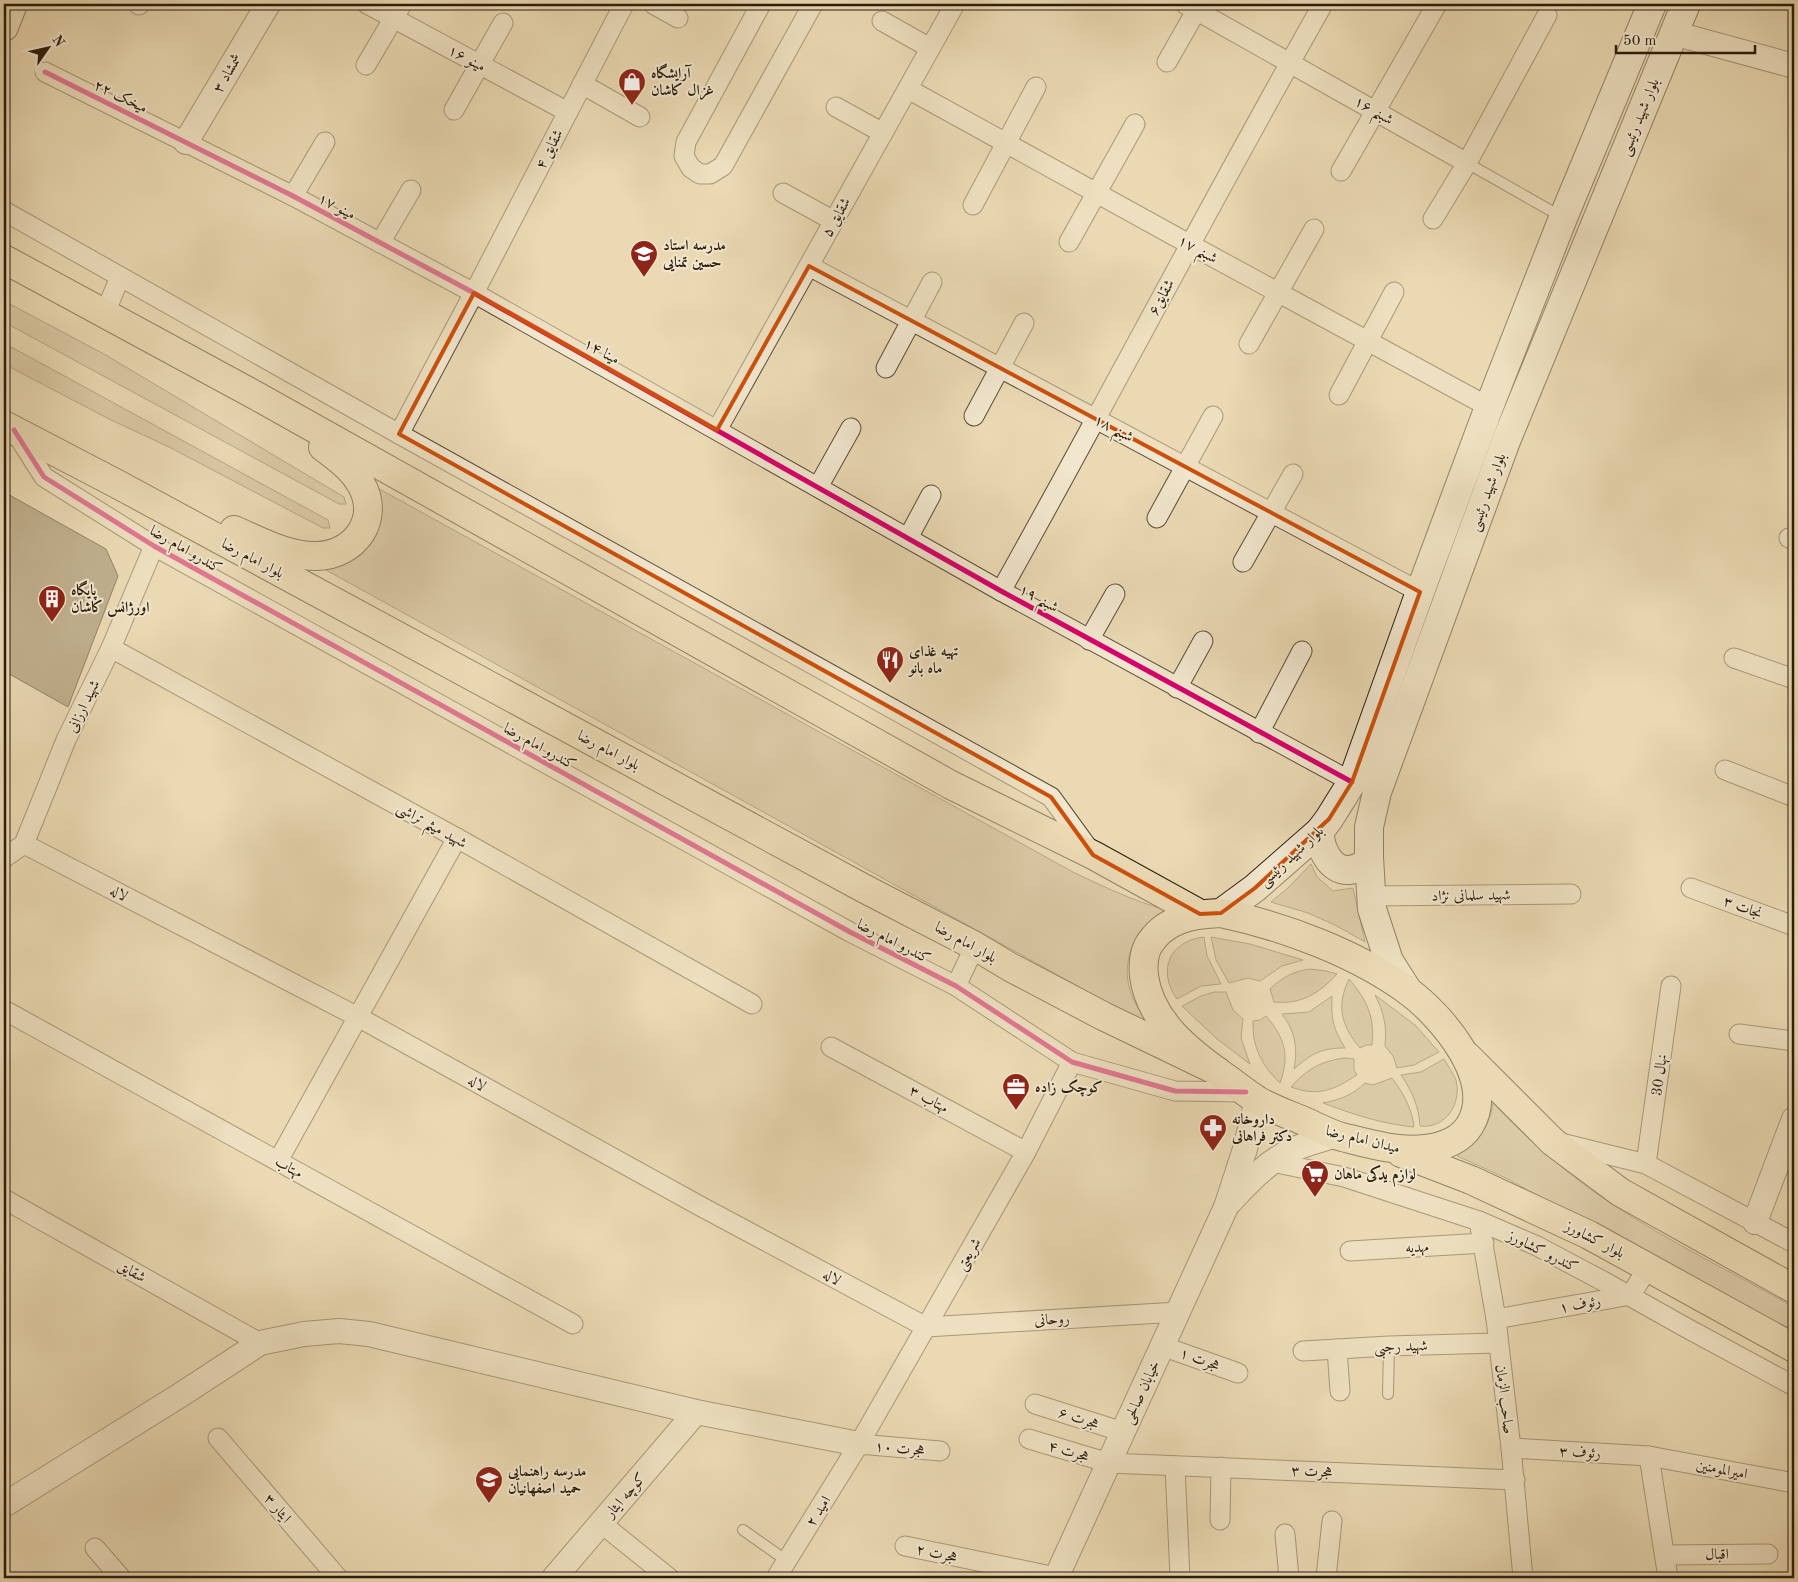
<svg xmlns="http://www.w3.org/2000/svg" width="1798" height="1582" font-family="'Old Standard TT',Amiri,serif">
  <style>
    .green { fill: #cab997; stroke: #7a6a52 }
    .building { fill: #8e7e63; stroke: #2b1c0c }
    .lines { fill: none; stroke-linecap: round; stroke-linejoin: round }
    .service-casing { stroke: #5b4b36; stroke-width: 12 }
    .minor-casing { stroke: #5b4b36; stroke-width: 21 }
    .tertiary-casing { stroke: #5b4b36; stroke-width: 26 }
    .secondary-casing { stroke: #2b1c0c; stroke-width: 30 }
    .primary-casing { stroke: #2b1c0c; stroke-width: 30 }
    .service { stroke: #f1e6ce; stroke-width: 10 }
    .minor { stroke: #f1e6ce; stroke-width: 19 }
    .tertiary { stroke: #f1e6ce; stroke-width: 24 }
    .secondary { stroke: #f1e6ce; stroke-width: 28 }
    .primary { stroke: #ead9b3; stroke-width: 28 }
    .cycleway-casing { stroke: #f1e6ce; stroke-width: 8 }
    .cycleway { stroke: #d6006c; stroke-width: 5 }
    .marked { fill: none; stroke: #cc500c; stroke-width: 4; stroke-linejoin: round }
    .labels { text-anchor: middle; stroke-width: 4; stroke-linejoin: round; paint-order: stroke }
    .street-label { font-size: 15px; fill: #2b1c0c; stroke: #f1e6ce }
    .poi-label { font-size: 15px; font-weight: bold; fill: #2b1c0c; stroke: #f1e6ce; text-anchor: start }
  </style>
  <rect width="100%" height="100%" fill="#ead9b3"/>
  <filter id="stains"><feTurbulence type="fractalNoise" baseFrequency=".004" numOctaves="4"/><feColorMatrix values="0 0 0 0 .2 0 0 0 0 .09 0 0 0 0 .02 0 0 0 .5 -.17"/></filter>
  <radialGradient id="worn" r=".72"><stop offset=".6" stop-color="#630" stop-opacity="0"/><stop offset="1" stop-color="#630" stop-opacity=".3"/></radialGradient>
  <g class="green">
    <path d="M4,301L104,354L344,497L346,504H339L4,322Z"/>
    <path d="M4,343L328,520L330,528H323L169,447L109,419L4,364Z"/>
    <path d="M374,486L1073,872C1104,887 1134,901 1166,910C1117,939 1115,994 1157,1030L326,570L351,554Z"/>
    <path d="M1311,864L1317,877L1333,891L1353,888L1365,942L1335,925L1308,913L1271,902L1288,888Z"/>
    <path d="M1204,937L1207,956L1221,984L1201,986L1177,999C1157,971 1169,941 1204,937Z"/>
    <path d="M1211,937L1250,944L1303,960L1282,966L1260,981L1248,978L1229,983L1216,960Z"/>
    <path d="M1310,969L1326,971L1337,974C1320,993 1300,1005 1274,1002L1270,989C1281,978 1294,971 1310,969Z"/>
    <path d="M1349,979C1367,1000 1375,1017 1372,1045H1366L1360,1048C1341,1025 1336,1006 1349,979Z"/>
    <path d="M1214,992H1226L1233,1010L1243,1019L1241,1038L1250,1064L1217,1039L1182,1006L1201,996Z"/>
    <path d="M1375,995L1415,1025L1439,1052L1414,1065L1397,1068L1393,1056L1385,1046C1387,1027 1384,1012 1375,995Z"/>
    <path d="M1332,996C1331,1019 1333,1029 1345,1048C1322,1048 1312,1053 1294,1069C1298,1048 1295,1031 1282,1014L1309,1012Z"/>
    <path d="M1266,1016C1285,1038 1290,1056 1280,1083C1262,1066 1252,1047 1253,1021L1260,1020Z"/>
    <path d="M1345,1058L1354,1059V1070L1357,1075C1334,1090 1318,1097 1291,1087C1307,1069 1321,1061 1345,1058Z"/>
    <path d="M1444,1059C1448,1066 1453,1073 1456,1080C1462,1103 1446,1129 1420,1126C1419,1107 1412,1091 1401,1075L1421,1072Z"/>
    <path d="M1392,1078C1403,1093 1412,1108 1414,1127C1382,1124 1352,1114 1323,1103C1339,1100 1353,1095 1365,1083L1373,1085Z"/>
    <path d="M1493,1103C1529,1141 1568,1175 1612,1204C1670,1242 1733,1273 1794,1307V1337L1508,1179L1457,1156C1477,1137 1488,1133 1493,1103Z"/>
  </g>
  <path class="building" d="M4,492L106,549L118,576L68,707L4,671Z"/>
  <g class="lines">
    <defs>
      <g id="service">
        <path d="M1467,163L1562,217"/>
        <path d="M1388,1394L1389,1346"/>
        <path d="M743,1530L787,1561"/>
      </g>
      <g id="minor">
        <path d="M367,4L568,112"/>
        <path d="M653,4L678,18"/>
        <path d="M761,4L686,142L684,156L691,168L700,174H710L723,166L813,4"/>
        <path d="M1185,4L1467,163"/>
        <path d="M139,5V4"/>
        <path d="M882,21L930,48"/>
        <path d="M1167,62L1200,4"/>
        <path d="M366,65L402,4"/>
        <path d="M45,72L293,196L474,293L1001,591L1352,782"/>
        <path d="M582,84L640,117"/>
        <path d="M908,89L1189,244L1489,407"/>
        <path d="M836,107L883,133"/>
        <path d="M454,110L503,23"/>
        <path d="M1341,171L1437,4"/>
        <path d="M783,193L834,221"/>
        <path d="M293,196L325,142"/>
        <path d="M973,205L1036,87"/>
        <path d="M4,211L399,434L1051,797L1091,852"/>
        <path d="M1433,219L1467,163L1547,15"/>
        <path d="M1069,242L1135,124"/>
        <path d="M380,243L411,190"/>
        <path d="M809,266L1420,592"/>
        <path d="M105,313L120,277"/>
        <path d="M1249,344L1314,229"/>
        <path d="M886,368L932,282"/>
        <path d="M1339,395L1394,292"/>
        <path d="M974,416L1024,323"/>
        <path d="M717,430L955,4"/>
        <path d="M16,433L44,477L154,546L850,932L956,986L1072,1062L1175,1091L1246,1092"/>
        <path d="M399,434L474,293L624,4"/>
        <path d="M818,487L851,428"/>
        <path d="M1157,518L1213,416"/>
        <path d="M908,538L931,495"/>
        <path d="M1789,538L1794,540"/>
        <path d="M1243,562L1293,474"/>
        <path d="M1001,591C1110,396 1213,198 1323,4"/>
        <path d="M1089,640L1115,594"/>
        <path d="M111,648L457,838L752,1004"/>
        <path d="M1734,658L1794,679"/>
        <path d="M1177,688L1203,641"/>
        <path d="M1259,733L1302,651"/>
        <path d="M1725,770L1794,797"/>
        <path d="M24,844L358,1017L700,1206L926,1327L1178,1312"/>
        <path d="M4,858L24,844L66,740L111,648L154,546"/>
        <path d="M1691,888L1794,926"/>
        <path d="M1371,896L1571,894"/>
        <path d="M956,986L975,946"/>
        <path d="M4,1010L573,1324"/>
        <path d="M1739,1034L1794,1041"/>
        <path d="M831,1047L1026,1152"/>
        <path d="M1561,1143L1646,1164L1794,1243"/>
        <path d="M278,1161L457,838"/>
        <path d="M1272,1162L1344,1177L1479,1221L1537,1246L1603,1281L1683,1326L1794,1386"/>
        <path d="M1646,1164L1671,986"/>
        <path d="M4,1199L260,1343"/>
        <path d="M1479,1221L1496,1319L1511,1448L1523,1578"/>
        <path d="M1350,1251L1484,1243"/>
        <path d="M1496,1319L1631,1295L1648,1267"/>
        <path d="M1162,1346L1238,1373"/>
        <path d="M1337,1349L1340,1391"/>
        <path d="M1303,1351L1389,1346L1498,1343"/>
        <path d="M1035,1404L1123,1432"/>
        <path d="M218,1438L338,1578"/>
        <path d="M1029,1439L1109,1463L1515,1480"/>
        <path d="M859,1444L940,1451"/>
        <path d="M1511,1448L1649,1456L1794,1483"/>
        <path d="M1649,1456L1668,1578"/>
        <path d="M1175,1466L1180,1578"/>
        <path d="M1220,1520L1221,1467"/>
        <path d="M601,1523L669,1578"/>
        <path d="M1285,1534L1289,1578"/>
        <path d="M905,1546L1056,1577"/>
        <path d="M95,1548L121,1578"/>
        <path d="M1665,1555L1768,1554"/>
        <path d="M776,1578L859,1444L1026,1152L1072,1062"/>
        <path d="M1326,1578L1332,1521"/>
      </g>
      <g id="tertiary">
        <path d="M1673,33L1794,66"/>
        <path d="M186,142L268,4"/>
        <path d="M1230,1202C1249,1182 1267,1162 1292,1150C1306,1143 1322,1140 1336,1135"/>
        <path d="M1755,1222L1794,1119"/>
        <path d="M4,1505L182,1394L260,1343L304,1334L339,1331L369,1334L696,1412L859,1444"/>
        <path d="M554,1578L696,1412"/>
        <path d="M1056,1578L1226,1207L1245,1149L1257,1100"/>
      </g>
      <g id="secondary">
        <path d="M4,27L13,4"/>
        <path d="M1320,831C1319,847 1330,872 1350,870C1357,869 1363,865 1369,863"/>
        <path d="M1221,913L1255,888L1320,831L1329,819L1352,782L1420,592L1489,407L1563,218L1652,4"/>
        <path d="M1408,991L1389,961L1372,909L1369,857V827L1377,792L1506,441L1686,4"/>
      </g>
      <g id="primary">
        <path d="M4,259L253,394L951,785L1093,855L1200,914"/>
        <path d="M4,425L119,485L865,889L975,946L1010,967L1103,1016L1217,1071"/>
        <path d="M234,530C260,541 288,557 317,556C355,555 381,519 361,484C352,468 337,458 323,447"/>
        <path d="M1221,913C1283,926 1356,953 1408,991C1442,1016 1497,1080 1470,1125C1461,1140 1443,1147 1425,1149C1397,1152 1370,1144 1342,1137C1330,1134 1318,1127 1306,1122C1290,1115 1272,1109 1257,1100C1246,1093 1235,1084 1225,1077C1190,1052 1150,1022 1144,976C1143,966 1143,956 1148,946C1164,919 1192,914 1221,913Z"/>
        <path d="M1468,1057L1553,1142L1620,1192L1794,1289"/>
        <path d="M1401,1153L1471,1180L1589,1235L1794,1348"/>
      </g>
    </defs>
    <use href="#service" class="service-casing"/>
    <use href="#minor" class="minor-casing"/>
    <use href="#tertiary" class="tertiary-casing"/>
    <use href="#secondary" class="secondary-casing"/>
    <use href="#primary" class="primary-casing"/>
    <use href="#service" class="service"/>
    <use href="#minor" class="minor"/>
    <use href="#tertiary" class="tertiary"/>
    <use href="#secondary" class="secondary"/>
    <use href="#primary" class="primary"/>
    <defs>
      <g id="cycleway">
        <path d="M45,72L293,196L474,293L1001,591L1352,782"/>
        <path d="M14,430L44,477L154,546L850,932L956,986L1072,1062L1175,1091L1246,1092"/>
      </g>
    </defs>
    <use href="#cycleway" class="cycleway-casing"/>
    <use href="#cycleway" class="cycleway"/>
  </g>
  <path d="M0 0H1798V1582H0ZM809,266L1420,592L1352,782L1329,819L1255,888L1221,913L1200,914L1093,855L1051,797L399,434L474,293L717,430Z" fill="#ead9b3" fill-opacity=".55" fill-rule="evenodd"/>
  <path class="marked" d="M809,266L1420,592L1352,782L1329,819L1255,888L1221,913L1200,914L1093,855L1051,797L399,434L474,293L717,430Z"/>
  <defs>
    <symbol id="shop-pin" viewBox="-11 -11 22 30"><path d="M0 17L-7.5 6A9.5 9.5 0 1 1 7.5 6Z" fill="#8f2418" stroke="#f1e6ce"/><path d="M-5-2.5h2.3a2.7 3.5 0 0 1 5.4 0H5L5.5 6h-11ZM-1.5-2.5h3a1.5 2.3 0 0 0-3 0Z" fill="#fff"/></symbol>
    <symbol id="school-pin" viewBox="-11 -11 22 30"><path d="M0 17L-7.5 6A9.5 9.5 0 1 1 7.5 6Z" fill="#8f2418" stroke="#f1e6ce"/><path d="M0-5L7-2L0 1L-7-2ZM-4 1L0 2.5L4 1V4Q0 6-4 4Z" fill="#fff"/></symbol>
    <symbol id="building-pin" viewBox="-11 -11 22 30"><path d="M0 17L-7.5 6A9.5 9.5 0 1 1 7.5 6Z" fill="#8f2418" stroke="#f1e6ce"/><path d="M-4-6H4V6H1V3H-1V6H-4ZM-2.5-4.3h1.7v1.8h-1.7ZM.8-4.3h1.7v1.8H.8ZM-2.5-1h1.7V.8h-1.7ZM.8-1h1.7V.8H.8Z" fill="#fff"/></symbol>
    <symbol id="restaurant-pin" viewBox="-11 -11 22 30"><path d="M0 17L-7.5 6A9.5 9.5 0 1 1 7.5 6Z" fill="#8f2418" stroke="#f1e6ce"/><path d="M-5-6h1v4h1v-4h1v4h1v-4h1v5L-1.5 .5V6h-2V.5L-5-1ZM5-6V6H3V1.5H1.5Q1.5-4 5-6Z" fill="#fff"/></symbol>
    <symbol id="office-pin" viewBox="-11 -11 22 30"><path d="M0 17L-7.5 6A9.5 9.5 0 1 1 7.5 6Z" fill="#8f2418" stroke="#f1e6ce"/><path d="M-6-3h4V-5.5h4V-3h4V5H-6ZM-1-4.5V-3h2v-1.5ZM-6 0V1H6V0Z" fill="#fff"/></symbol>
    <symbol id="pharmacy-pin" viewBox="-11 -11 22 30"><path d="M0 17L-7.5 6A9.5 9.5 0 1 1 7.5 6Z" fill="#8f2418" stroke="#f1e6ce"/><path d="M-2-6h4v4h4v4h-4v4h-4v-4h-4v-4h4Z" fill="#fff"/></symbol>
    <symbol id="supermarket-pin" viewBox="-11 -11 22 30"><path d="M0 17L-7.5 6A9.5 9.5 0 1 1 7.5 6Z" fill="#8f2418" stroke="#f1e6ce"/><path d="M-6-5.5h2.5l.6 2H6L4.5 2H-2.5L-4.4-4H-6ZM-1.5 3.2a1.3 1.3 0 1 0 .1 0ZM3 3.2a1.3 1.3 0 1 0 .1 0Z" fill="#fff"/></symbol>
  </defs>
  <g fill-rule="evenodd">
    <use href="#shop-pin" x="616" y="66" width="32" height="43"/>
    <use href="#school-pin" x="628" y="238" width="32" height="43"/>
    <use href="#building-pin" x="36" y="583" width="32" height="43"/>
    <use href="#restaurant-pin" x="874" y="644" width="32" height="43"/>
    <use href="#office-pin" x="1000" y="1071" width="32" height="43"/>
    <use href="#pharmacy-pin" x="1197" y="1112" width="32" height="43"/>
    <use href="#supermarket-pin" x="1299" y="1158" width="32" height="43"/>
    <use href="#school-pin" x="473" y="1464" width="32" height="43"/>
  </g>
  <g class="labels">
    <g class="street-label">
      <text transform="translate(467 58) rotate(28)" y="5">مینو ۱۶</text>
      <text transform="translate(227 73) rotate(-60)" y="5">شمشاد ۳</text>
      <text transform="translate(121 96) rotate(26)" y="5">میخک ۲۲</text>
      <text transform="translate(1374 110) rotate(30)" y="5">شبنم ۱۶</text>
      <text transform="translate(1639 117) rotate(-68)" y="5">بلوار شهید رئیسی</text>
      <text transform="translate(549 149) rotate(-63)" y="5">شقایق ۴</text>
      <text transform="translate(337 206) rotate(28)" y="5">مینو ۱۷</text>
      <text transform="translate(836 217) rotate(-61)" y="5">شقایق ۵</text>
      <text transform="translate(1198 249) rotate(29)" y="5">شبنم ۱۷</text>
      <text transform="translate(1161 297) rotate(-62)" y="5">شقایق۶</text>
      <text transform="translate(602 351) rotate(29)" y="5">مینا ۱۴</text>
      <text transform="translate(1114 428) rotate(28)" y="5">شبنم ۱۸</text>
      <text transform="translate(1487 492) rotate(-70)" y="5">بلوار شهید رئیسی</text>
      <text transform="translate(186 549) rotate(30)" y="5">کندرو امام رضا</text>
      <text transform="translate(253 558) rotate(28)" y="5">بلوار امام رضا</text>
      <text transform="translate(1039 598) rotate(29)" y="5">شبنم ۱۹</text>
      <text transform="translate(83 706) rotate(-64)" y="5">شهید ارزانی</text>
      <text transform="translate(540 746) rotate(29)" y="5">کندرو امام رضا</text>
      <text transform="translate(609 750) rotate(28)" y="5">بلوار امام رضا</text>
      <text transform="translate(432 825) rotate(29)" y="5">شهید میثم تراشی</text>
      <text transform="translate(1291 856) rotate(-43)" y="5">بلوار شهید رئیسی</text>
      <text transform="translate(119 893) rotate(27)" y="5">لاله</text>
      <text transform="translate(1471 895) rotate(-1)" y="5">شهید سلمانی نژاد</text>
      <text transform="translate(1743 907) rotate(20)" y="5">نجات ۳</text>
      <text transform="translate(894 941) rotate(27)" y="5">کندرو امام رضا</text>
      <text transform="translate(966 942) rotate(29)" y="5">بلوار امام رضا</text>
      <text transform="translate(1659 1075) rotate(-82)" y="5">نهال 30</text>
      <text transform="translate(477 1083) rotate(29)" y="5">لاله</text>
      <text transform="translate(929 1099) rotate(28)" y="5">مهتاب ۳</text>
      <text transform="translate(1363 1139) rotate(14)" y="5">میدان امام رضا</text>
      <text transform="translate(289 1167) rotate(29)" y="5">مهتاب</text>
      <text transform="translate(1595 1239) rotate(27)" y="5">بلوار کشاورز</text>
      <text transform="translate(1417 1247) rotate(-3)" y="5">مهدیه</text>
      <text transform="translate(1543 1251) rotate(26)" y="5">کندرو کشاورز</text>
      <text transform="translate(968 1254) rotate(-60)" y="5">شریعتی</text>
      <text transform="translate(132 1271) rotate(29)" y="5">شقایق</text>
      <text transform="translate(832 1277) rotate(28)" y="5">لاله</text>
      <text transform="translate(1580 1304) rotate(-10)" y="5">رئوف ۱</text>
      <text transform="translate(1052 1319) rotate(-3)" y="5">روحانی</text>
      <text transform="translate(1401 1346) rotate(-2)" y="5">شهید رجبی</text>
      <text transform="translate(1200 1359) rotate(20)" y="5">هجرت ۱</text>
      <text transform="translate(1141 1392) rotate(-65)" y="5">خیابان صالحی</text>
      <text transform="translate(1505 1399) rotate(83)" y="5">صاحب الزمان</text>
      <text transform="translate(1079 1418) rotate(18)" y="5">هجرت ۶</text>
      <text transform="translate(900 1448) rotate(5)" y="5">هجرت ۱۰</text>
      <text transform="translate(1069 1451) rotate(17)" y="5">هجرت ۴</text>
      <text transform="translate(1580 1452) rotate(3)" y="5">رئوف ۳</text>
      <text transform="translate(1722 1469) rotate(11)" y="5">امیرالمومنین</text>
      <text transform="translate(1312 1471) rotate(2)" y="5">هجرت ۳</text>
      <text transform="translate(625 1495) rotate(-49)" y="5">کوچه ایثار</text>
      <text transform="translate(278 1508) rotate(49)" y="5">ایثار ۳</text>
      <text transform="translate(818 1511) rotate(-58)" y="5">امید ۲</text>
      <text transform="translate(937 1553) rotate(12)" y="5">هجرت ۲</text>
      <text transform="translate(1717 1554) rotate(-1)" y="5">اقبال</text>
    </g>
    <g class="poi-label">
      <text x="651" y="78">آرایشگاه<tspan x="651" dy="17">غزال کاشان</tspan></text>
      <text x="663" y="250">مدرسه استاد<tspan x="663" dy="17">حسین تمنایی</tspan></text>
      <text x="71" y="595">پایگاه<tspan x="71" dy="17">اورژانس کاشان</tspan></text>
      <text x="909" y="656">تهیه غذای<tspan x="909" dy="17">ماه بانو</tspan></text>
      <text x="1035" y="1092">کوچک زاده</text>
      <text x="1232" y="1124">داروخانه<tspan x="1232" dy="17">دکتر فراهانی</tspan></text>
      <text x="1334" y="1179">لوازم یدکی ماهان</text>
      <text x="508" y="1476">مدرسه راهنمایی<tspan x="508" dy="17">حمید اصفهانیان</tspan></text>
    </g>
  </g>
  <rect width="1798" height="1582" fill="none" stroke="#ead9b3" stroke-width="20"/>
  <rect x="5" y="5" width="1788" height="1572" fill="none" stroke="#2b1c0c" stroke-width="2.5"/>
  <rect x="10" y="10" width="1778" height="1562" fill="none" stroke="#2b1c0c"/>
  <g transform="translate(48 48) rotate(56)" stroke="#f1e6ce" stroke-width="4" paint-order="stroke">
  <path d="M0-4L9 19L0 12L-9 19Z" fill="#2b1c0c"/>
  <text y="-8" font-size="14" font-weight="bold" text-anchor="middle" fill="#2b1c0c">N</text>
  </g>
  <path d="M1616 45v8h139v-8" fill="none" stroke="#2b1c0c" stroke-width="2.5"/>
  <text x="1623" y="45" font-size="15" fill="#2b1c0c" stroke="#f1e6ce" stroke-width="4" paint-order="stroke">50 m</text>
  <rect width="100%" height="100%" filter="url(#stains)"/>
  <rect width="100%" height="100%" fill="url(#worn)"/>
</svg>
